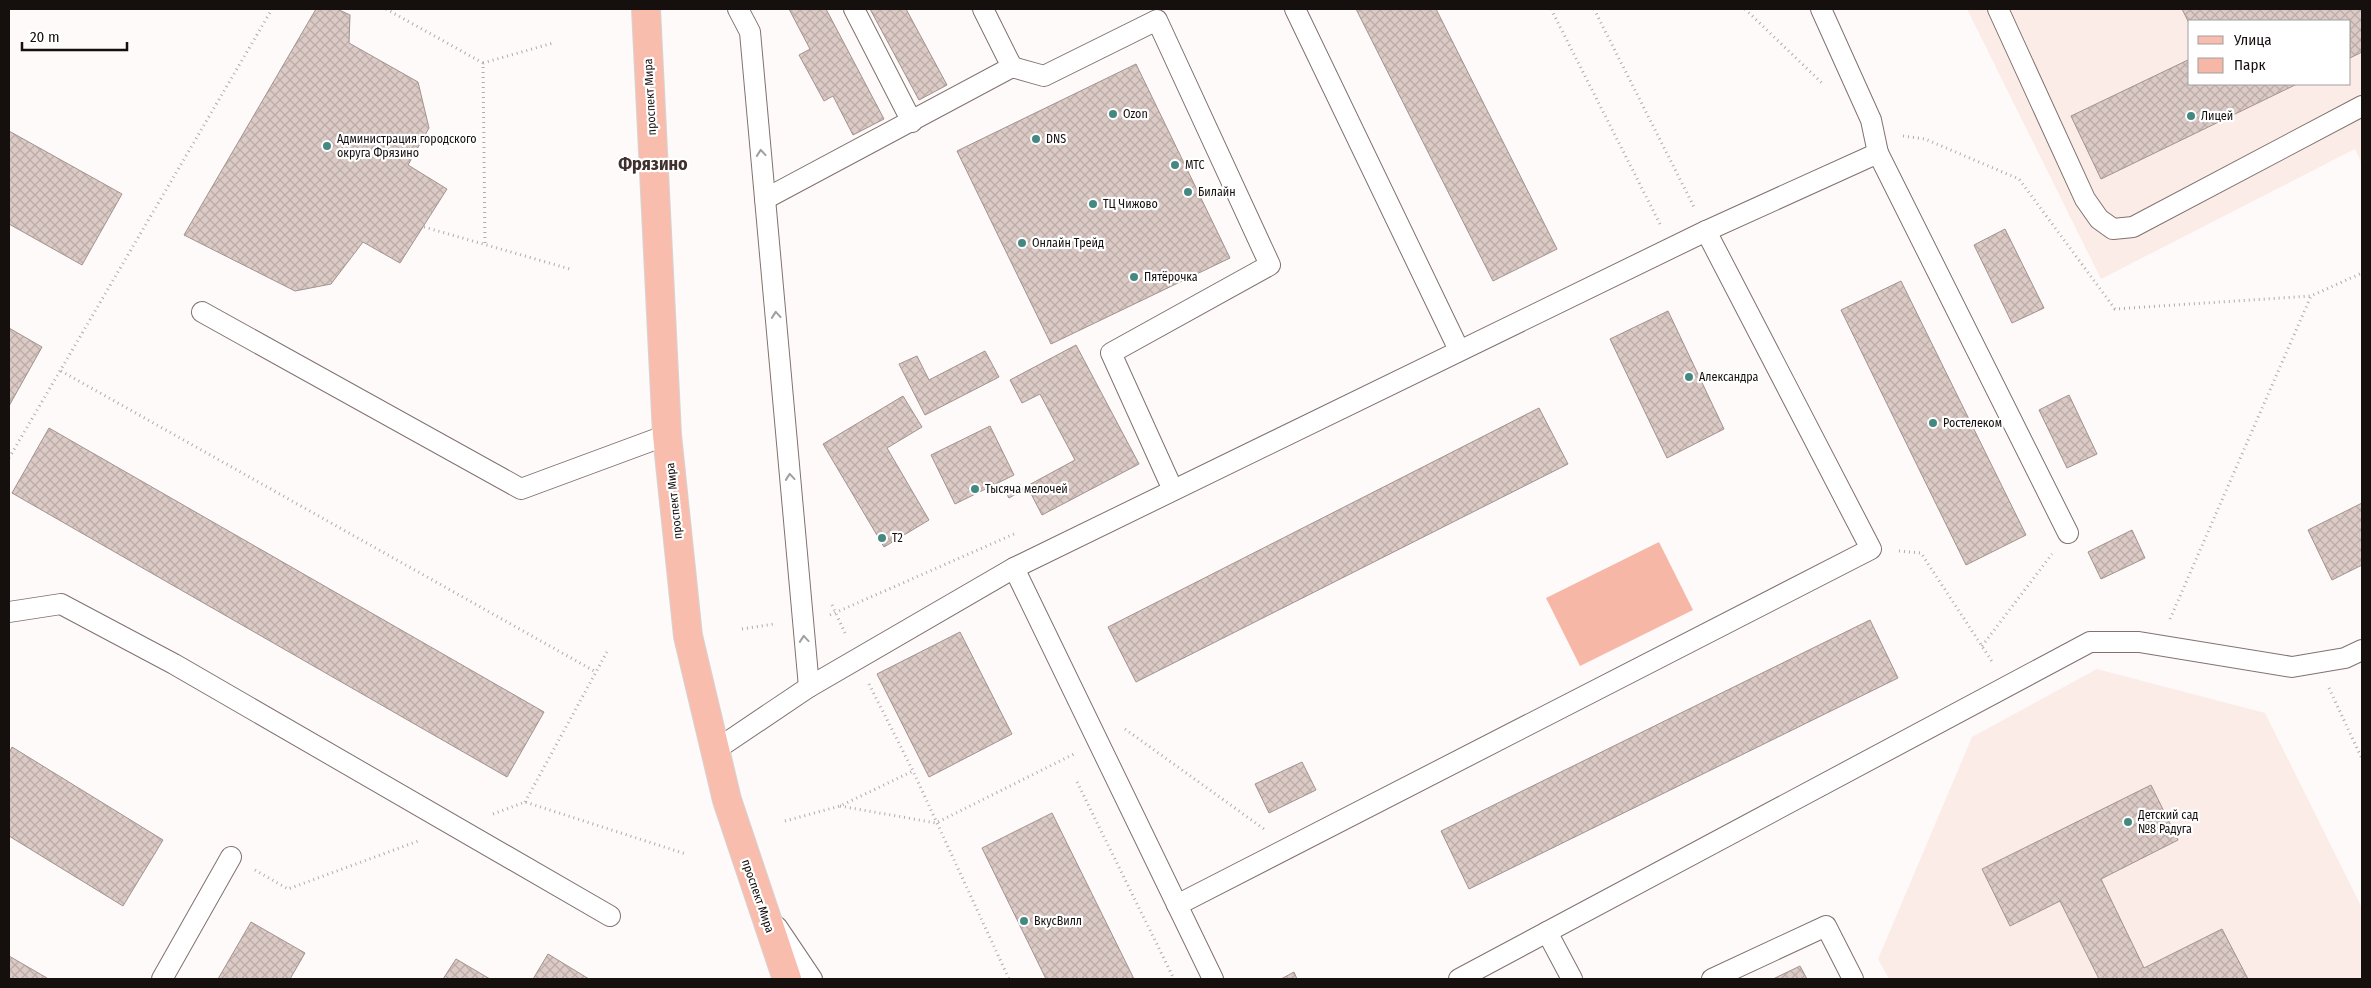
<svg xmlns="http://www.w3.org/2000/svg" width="2371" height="988" font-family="'Fira Sans Condensed',sans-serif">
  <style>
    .built { fill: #fcece8; fill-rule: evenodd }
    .park { fill: #f7b7a6 }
    .building { fill: url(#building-cross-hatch); stroke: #a3938f }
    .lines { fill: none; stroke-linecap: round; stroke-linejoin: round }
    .service-casing { stroke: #81726e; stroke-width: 22 }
    .primary-casing { stroke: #d5d4d4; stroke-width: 30 }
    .path { stroke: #b0acab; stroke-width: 3; stroke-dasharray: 1 4; stroke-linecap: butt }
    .service { stroke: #fff; stroke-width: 20 }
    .primary { stroke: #f9bdae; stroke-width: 28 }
    .oneway { stroke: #a19f9f }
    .poi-dot { fill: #448981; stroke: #fff; stroke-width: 2 }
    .labels { text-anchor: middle; stroke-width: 4.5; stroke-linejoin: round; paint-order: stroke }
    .street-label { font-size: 12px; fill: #150f0e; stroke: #fff }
    .poi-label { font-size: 12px; fill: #150f0e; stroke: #fff; text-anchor: start }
    .district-label { font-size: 18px; font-weight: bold; fill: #3f322e; stroke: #fff }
  </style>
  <defs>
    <pattern id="building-cross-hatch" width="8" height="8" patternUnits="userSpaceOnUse" patternTransform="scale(1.25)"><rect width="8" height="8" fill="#dbcac5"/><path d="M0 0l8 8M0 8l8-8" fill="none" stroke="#bbaca8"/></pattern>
  </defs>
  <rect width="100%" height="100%" fill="#fdfaf9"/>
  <g class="built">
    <path d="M1967,9H2362V164L2355,149L2101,279ZM2190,21H2350V84H2190Z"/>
    <path d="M2097,669L2265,713L2362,908V979H1889L1878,959L1972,737Z"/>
  </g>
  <path class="park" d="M1659,542L1693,610L1580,666L1546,598Z"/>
  <g class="building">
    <path d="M316,9H337L350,15L349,43L418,82L429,128L408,165L447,189L400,263L363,242L331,284L295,291L184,235Z"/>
    <path d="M789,9H826L884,119L853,135L833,96L824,101L799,55L810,49Z"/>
    <path d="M870,9H906L947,85L919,100Z"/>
    <path d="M1356,9H1436L1557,249L1493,281Z"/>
    <path d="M2182,9H2362V52L2350,58V21H2190V25Z"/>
    <path d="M2190,59V84H2297L2101,179L2071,116Z"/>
    <path d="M1136,64L1230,258L1051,344L957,151Z"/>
    <path d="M9,131L122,194L82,265L9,224Z"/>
    <path d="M2005,229L2044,308L2012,323L1974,245Z"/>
    <path d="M1901,281L2026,535L1966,565L1841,310Z"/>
    <path d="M1668,311L1724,429L1667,458L1610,339Z"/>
    <path d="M9,328L42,347L9,406Z"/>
    <path d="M1076,345L1139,464L1042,515L1027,486L1075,460L1040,394L1022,403L1010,380Z"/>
    <path d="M985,351L999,377L925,415L899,364L917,356L929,380Z"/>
    <path d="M2069,395L2097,454L2067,468L2039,410Z"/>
    <path d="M903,396L922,427L887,448L929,520L884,547L823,444Z"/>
    <path d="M1539,408L1568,464L1136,682L1108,627Z"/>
    <path d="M990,426L1014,475L955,504L931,455Z"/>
    <path d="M49,428L544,712L507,777L12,493Z"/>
    <path d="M1020,484L1023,490L1009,498L1005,491Z"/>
    <path d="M2362,503V565L2332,580L2308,530Z"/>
    <path d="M2132,530L2145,558L2101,579L2088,552Z"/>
    <path d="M1870,620L1898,678L1469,889L1441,831Z"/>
    <path d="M960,632L1012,734L929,777L877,674Z"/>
    <path d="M12,747L163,840L123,906L9,836V753Z"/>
    <path d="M1302,762L1316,790L1269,813L1255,784Z"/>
    <path d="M2151,785L2178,840L2101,879L2144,968L2222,929L2248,979H2099L2060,901L2010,926L1982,869Z"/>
    <path d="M1052,813L1134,979H1046L982,848Z"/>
    <path d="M251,922L305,953L290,979H218Z"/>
    <path d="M548,954L589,979H533Z"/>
    <path d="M9,956L47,978L46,979H9Z"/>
    <path d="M456,959L490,979H443Z"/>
    <path d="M1800,966L1807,979H1773Z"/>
    <path d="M1294,972L1297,979H1281Z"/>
  </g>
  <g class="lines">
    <defs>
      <g id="service">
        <path d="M738,9L750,32L809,687"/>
        <path d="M854,9L912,122"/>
        <path d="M1295,9L1459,350"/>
        <path d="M1821,9L1871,120L1878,153"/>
        <path d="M1998,9L2085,199L2099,219L2113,229L2133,227L2362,106"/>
        <path d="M1012,67L1044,76L1157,20L1270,265L1111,353L1173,490"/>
        <path d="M765,199L1012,67L983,9"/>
        <path d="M202,312L521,489L667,435"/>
        <path d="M1014,568L1213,979"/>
        <path d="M9,612L61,604L174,664L610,916"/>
        <path d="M714,751L809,687L1014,568L1706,231L1878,153L2068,533"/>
        <path d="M1177,905L1871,549L1706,231"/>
        <path d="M777,927L812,979"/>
        <path d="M1547,932L1572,979"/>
        <path d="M162,979L231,857"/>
        <path d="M1459,979L2090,642H2139L2292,667L2345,658L2362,650"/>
        <path d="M1712,979L1826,926L1853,979"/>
      </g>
      <path id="primary" d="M646,9L667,435L688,636L727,800L787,979"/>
    </defs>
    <use href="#service" class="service-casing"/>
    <use href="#primary" class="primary-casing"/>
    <g class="path">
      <path d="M386,9L483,63L485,244"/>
      <path d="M1551,9L1660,224"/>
      <path d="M1594,9L1694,207"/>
      <path d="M1745,9L1822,83"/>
      <path d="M483,63L553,43"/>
      <path d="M1903,136L1925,139L2019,179L2115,309L2311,296L2362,273"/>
      <path d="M424,227L570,269"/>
      <path d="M61,371L596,672"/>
      <path d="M9,458L272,9"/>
      <path d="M1899,551L1921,553L1993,663"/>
      <path d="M832,605L845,633"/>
      <path d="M830,615L1014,534"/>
      <path d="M2170,619L2311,296"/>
      <path d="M742,629L774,624"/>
      <path d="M1982,646L2052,554"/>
      <path d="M869,684L913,771L1009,979"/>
      <path d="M2329,688L2362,759"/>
      <path d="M1125,729L1264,829"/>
      <path d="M1077,782L1174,979"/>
      <path d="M525,802L608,650"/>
      <path d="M840,806L936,823L1074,754"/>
      <path d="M493,814L525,802L686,854"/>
      <path d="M785,821L840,806L913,771"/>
      <path d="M255,870L288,889L421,840"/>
    </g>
    <use href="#service" class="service"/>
    <use href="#primary" class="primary"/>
  </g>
  <defs><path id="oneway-chevron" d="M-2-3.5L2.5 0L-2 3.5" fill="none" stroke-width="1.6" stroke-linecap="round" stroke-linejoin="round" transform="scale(1.25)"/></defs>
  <g class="oneway">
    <use href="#oneway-chevron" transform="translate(761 153) rotate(-95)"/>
    <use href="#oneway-chevron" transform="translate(776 315) rotate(-95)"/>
    <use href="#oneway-chevron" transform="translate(790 477) rotate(-95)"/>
    <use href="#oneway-chevron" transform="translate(804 639) rotate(-95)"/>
  </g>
  <g class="poi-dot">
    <circle cx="1113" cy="114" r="5"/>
    <circle cx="2191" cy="116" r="5"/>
    <circle cx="1036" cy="139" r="5"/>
    <circle cx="327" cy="146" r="5"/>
    <circle cx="1175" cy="165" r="5"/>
    <circle cx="1188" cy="192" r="5"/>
    <circle cx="1093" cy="204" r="5"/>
    <circle cx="1022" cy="243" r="5"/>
    <circle cx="1134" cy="277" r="5"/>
    <circle cx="1689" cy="377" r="5"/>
    <circle cx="1933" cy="423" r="5"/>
    <circle cx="975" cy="489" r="5"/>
    <circle cx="882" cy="538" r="5"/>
    <circle cx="2128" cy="822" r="5"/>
    <circle cx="1024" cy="921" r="5"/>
  </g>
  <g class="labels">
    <g class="street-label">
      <text transform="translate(650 97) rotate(-93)" y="4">проспект Мира</text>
      <text transform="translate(674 501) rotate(-96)" y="4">проспект Мира</text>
      <text transform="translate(758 896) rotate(71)" y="4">проспект Мира</text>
    </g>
    <g class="poi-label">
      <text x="1123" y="118">Ozon</text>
      <text x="2201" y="120">Лицей</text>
      <text x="337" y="143">Администрация городского<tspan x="337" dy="14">округа Фрязино</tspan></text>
      <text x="1046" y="143">DNS</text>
      <text x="1185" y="169">МТС</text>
      <text x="1198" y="196">Билайн</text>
      <text x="1103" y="208">ТЦ Чижово</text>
      <text x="1032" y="247">Онлайн Трейд</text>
      <text x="1144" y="281">Пятёрочка</text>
      <text x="1699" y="381">Александра</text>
      <text x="1943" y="427">Ростелеком</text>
      <text x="985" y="493">Тысяча мелочей</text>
      <text x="892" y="542">T2</text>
      <text x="2138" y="819">Детский сад<tspan x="2138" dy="14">№8 Радуга</tspan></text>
      <text x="1034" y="925">ВкусВилл</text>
    </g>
    <g class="district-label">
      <text x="653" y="170">Фрязино</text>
    </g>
  </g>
  <rect width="2371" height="988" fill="none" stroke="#150f0e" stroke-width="20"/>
  <rect x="2188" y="20" width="162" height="65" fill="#ffffff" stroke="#a19f9f"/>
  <rect x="2198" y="36" width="25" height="8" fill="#f9bdae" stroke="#a19f9f"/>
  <text x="2234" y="45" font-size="15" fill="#150f0e">Улица</text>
  <rect x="2198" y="58" width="25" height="15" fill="#f7b7a6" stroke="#a19f9f"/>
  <text x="2234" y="70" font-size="15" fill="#150f0e">Парк</text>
  <path d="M22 42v8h105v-8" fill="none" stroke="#150f0e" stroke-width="2.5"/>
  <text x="30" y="42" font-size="15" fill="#150f0e" stroke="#ffffff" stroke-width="4" paint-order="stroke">20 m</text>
</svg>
